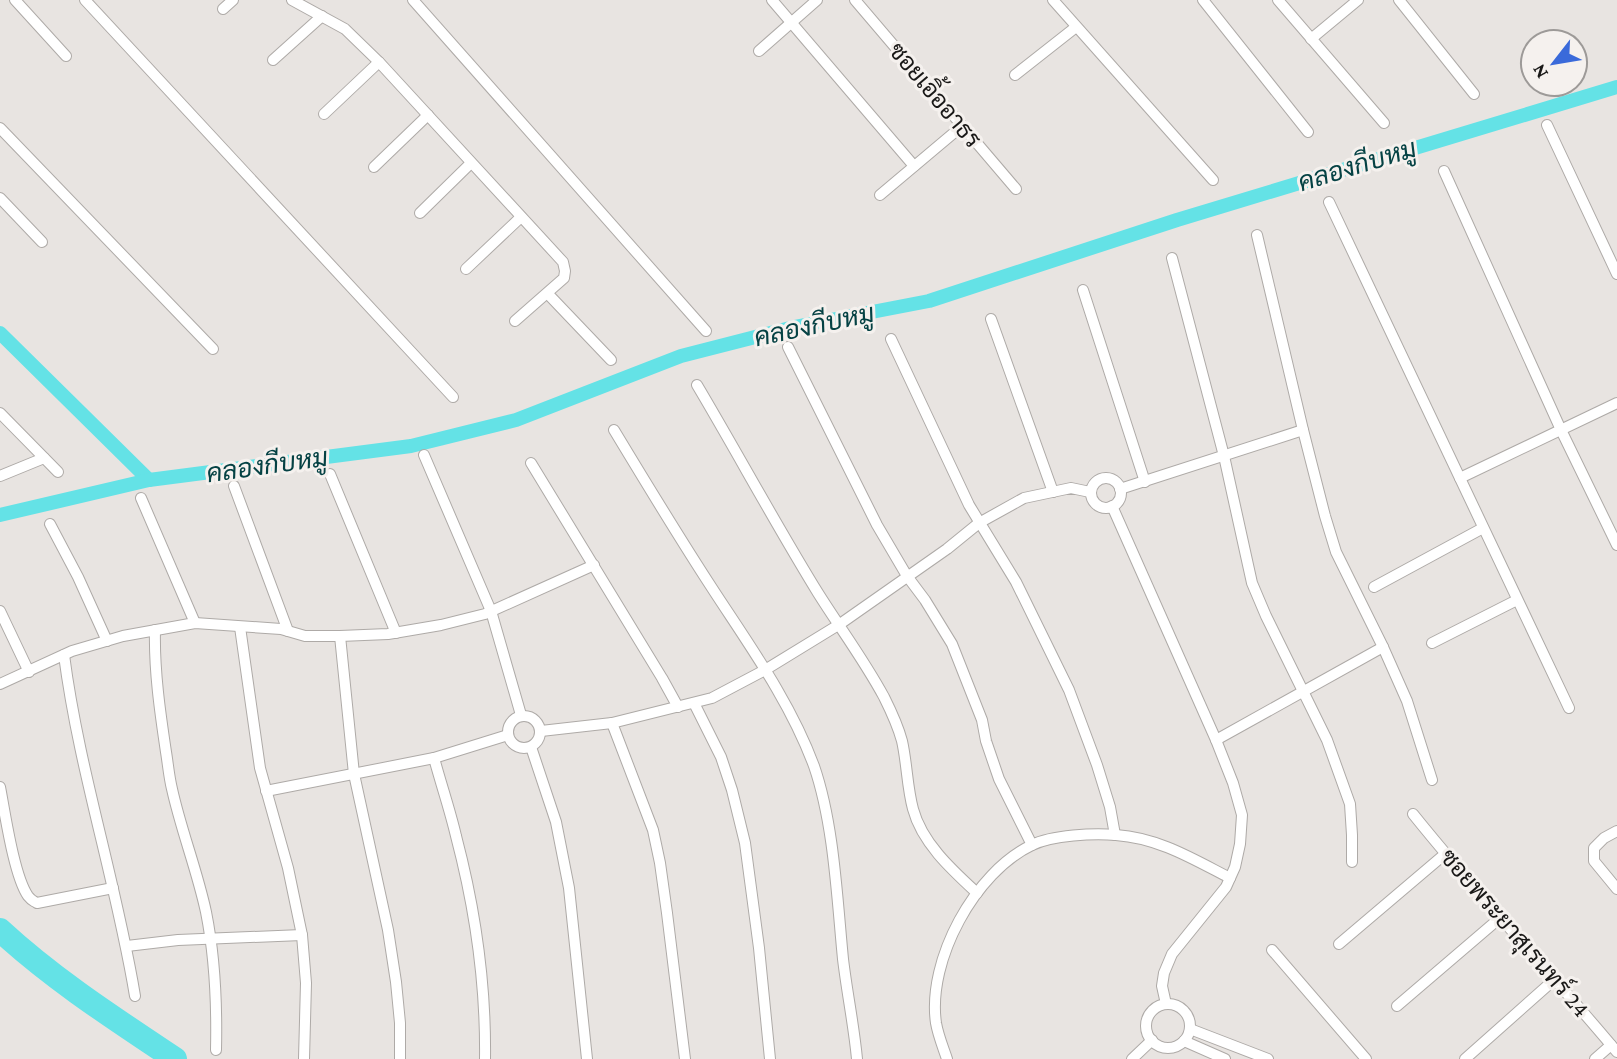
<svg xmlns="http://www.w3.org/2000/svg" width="1617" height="1059" font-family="'Crimson Pro',Sarabun,serif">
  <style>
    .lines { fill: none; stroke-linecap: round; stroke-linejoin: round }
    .canal { stroke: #64e2e6; stroke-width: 14 }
    .river { stroke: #64e2e6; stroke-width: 24 }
    .street-casing { stroke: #aeaaa7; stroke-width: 12 }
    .street { stroke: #fff; stroke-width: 10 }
    .labels { text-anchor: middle; stroke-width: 6; stroke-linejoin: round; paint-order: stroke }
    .street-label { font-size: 24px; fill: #191817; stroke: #f5f1ee }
    .water-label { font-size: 26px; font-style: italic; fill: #054244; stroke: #f5f1ee }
  </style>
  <rect width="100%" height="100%" fill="#e8e4e1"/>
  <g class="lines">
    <g class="canal">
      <path d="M0,333L149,480"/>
      <path d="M0,515L149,480L411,446L516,420L681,356L794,327L929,301L1177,220L1617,87"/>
    </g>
    <path class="river" d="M0,930C53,979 115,1019 175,1059"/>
    <defs>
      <g id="street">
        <path d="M15,0L66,56"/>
        <path d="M85,0L453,397"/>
        <path d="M292,0L345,29L379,62L563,262L565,271L564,278L515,321"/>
        <path d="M413,0L706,331"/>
        <path d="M772,0L914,166"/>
        <path d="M855,0L1016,189"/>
        <path d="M1053,0L1213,180"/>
        <path d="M1203,0L1308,132"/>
        <path d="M1278,0L1384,123"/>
        <path d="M1399,0L1474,94"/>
        <path d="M223,9L233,0"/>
        <path d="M1311,39L1358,0"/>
        <path d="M759,51L817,0"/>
        <path d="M273,60L322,16"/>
        <path d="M1015,75L1076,27"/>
        <path d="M324,114L379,62"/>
        <path d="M1547,125L1617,274"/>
        <path d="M0,128L213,349"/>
        <path d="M374,167L428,115"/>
        <path d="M1444,171L1561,430L1617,545"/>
        <path d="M880,195L962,126"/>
        <path d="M0,198L42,242"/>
        <path d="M1329,202L1569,708"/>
        <path d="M420,213L471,163"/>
        <path d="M1257,235L1303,430L1325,516L1336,552L1383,647L1407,701L1432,780"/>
        <path d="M1172,258L1224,456L1252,583L1266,616L1327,740L1350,804L1352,835V862"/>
        <path d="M466,269L521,217"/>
        <path d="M1083,290L1145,482"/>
        <path d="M548,294L611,360"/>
        <path d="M991,319L1053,492"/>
        <path d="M891,339L969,505L1016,582L1069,690L1097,765L1110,807L1115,835"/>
        <path d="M788,347L877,525L907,576L925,600L952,644L982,720L986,741L999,779L1032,845"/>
        <path d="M697,385C738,454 776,525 818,593C840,628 864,660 884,697C891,711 898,726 902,741C907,763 907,787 913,809C922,843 952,870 977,893"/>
        <path d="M0,413L58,472"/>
        <path d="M614,430C646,483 678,536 712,588C749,645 790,701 814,766C834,824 837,898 843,959C847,993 854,1026 857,1059"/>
        <path d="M424,455L491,611L521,715"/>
        <path d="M531,463L662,678L678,707"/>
        <path d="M330,474L396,633"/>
        <path d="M0,476L44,458"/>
        <path d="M1460,478L1617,403"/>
        <circle cx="1106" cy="493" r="15"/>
        <path d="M234,486L288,631"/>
        <path d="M1120,489L1303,430"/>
        <path d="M141,498L195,623"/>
        <path d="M1112,506L1216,740L1233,783L1242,815L1240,844L1235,867L1226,887L1172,954L1164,973L1162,986L1166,1004"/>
        <path d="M50,524L78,577L107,641"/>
        <path d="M1374,587L1483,528"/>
        <path d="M0,611L29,672"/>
        <path d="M240,627L260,768L288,868L302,935L306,983L304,1059"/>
        <path d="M155,630C154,670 160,712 166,752C168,764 169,777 172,789C181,830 197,870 206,912C215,957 217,1005 216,1050"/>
        <path d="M340,636L354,774L388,930L396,982L400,1023V1059"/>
        <path d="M1432,643L1517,600"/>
        <path d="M64,655C79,770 116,881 135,996"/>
        <path d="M0,684L72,651L123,636L195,623L281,629L305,636H340L388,634L441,625L485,614L594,565"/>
        <path d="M694,703L721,757L732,790L745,843L759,948L770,1059"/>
        <circle cx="524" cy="732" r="16"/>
        <path d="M612,723L653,830L660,863L667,913L685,1059"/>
        <path d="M541,731L612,723L712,698L765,670L840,624L947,549L979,523L1024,498L1071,488L1090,492"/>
        <path d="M1216,740L1383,647"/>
        <path d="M531,747L556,822L569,888L587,1059"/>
        <path d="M434,758C441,784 450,810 456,836C475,908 486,984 485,1059"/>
        <path d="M0,787C5,813 14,876 28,896C32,901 32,900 37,903L113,888"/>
        <path d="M266,791L434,758L508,735"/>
        <path d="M1413,814C1478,895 1550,972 1617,1052"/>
        <path d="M1617,831L1604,838L1594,848V861L1617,889"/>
        <path d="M1339,944L1445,854"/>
        <path d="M127,946L178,940L302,935"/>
        <path d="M1272,950L1366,1059"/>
        <circle cx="1168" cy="1026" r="22"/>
        <path d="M1397,1006L1501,917"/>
        <path d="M1190,1029L1268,1059"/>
        <path d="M1184,1041L1225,1059"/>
        <path d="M947,1059C943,1047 938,1035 936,1023C927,960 975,872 1032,845C1052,835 1094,833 1116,835C1159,838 1193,859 1230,878"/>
        <path d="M1132,1059L1152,1040"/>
        <path d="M1465,1059L1555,979"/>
        <path d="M1595,1059L1611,1045"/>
      </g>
    </defs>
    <use href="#street" class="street-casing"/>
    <use href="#street" class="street"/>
  </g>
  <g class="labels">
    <g class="street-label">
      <text transform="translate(935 95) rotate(50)" y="8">ซอยเอิ้ออาธร</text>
      <text transform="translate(1515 933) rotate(49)" y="8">ซอยพระยาสุเรนทร์ 24</text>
    </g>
    <g class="water-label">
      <text transform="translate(1357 165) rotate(-17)" y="9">คลองกีบหมู</text>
      <text transform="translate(814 325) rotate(-12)" y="9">คลองกีบหมู</text>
      <text transform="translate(267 465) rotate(-8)" y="9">คลองกีบหมู</text>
    </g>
  </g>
  <g transform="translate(1554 63) rotate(239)"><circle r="33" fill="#f5f1ee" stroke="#9d9a98" stroke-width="2"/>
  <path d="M0-5L12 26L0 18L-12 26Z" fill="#3a6ada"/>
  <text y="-10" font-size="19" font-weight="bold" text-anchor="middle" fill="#191817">N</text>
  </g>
</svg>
